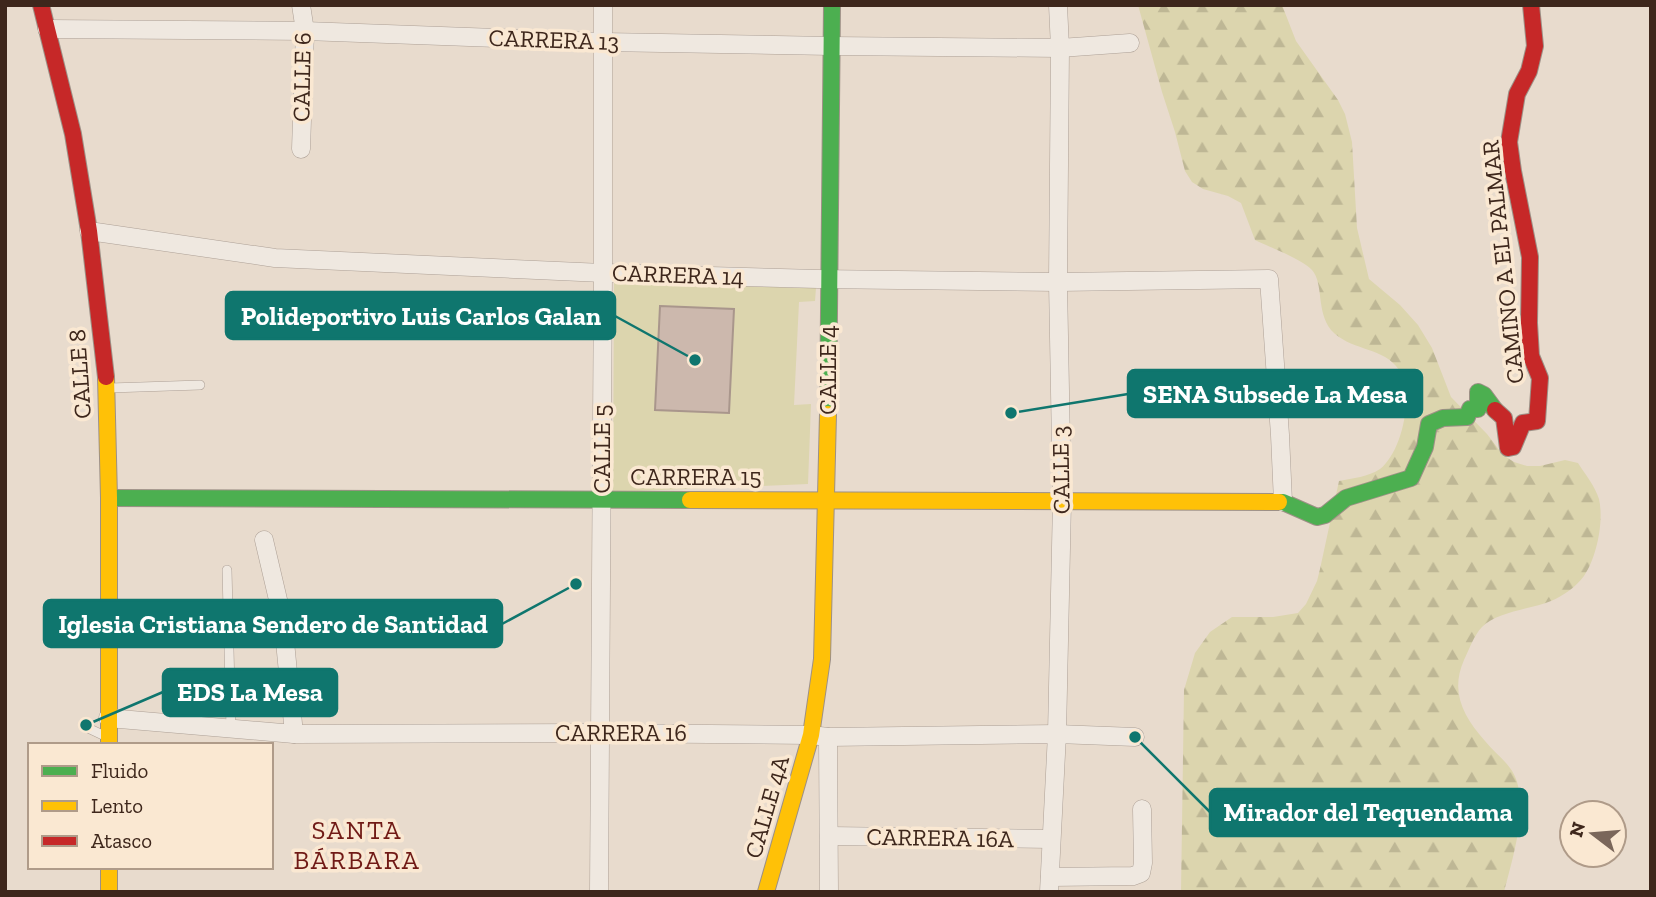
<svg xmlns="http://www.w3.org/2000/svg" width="1656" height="897" font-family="'Zilla Slab',serif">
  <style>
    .forest { fill: url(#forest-firs) }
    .garden { fill: #dcd5ae }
    .building { fill: #ccb8ad; stroke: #a9968c; stroke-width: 2 }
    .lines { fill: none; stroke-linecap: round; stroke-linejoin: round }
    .lane-casing { stroke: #ada096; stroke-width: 10 }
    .street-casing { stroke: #ada096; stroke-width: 19 }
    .fast-casing { stroke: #9d9086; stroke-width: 18 }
    .slow-casing { stroke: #9d9086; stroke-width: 18 }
    .jam-casing { stroke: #9d9086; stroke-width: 18 }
    .lane { stroke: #efe8e0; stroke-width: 9 }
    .street { stroke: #efe8e0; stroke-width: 18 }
    .fast { stroke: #4caf50; stroke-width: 16 }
    .slow { stroke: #ffc107; stroke-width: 16 }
    .jam { stroke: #c62828; stroke-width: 16 }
    .labels { text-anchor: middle; stroke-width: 7; stroke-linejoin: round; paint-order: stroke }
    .street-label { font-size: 24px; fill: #3e271c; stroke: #fae8d2 }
    .neighbourhood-label { font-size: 26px; letter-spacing: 2px; fill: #701a16; stroke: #fae8d2 }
    .leader { fill: none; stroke: #0f766e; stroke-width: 2.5 }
    .callout-dot { fill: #0f766e; stroke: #fae8d2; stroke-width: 2.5 }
    .callout { fill: #0f766e; stroke: #0f766e; stroke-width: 2.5 }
    .callout-label { font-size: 26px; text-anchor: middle; font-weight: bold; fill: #fff }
  </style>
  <defs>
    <pattern id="forest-firs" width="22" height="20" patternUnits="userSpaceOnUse" patternTransform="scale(1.75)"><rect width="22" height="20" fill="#dcd5ae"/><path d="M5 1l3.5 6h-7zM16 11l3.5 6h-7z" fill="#beb795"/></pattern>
  </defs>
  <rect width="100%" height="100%" fill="#e8dbcd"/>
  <path class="forest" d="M1138,5H1282L1296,41L1338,100L1345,114L1352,142L1357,228L1369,279L1400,305L1418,325L1432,348L1451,397L1487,434L1503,455L1514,462L1527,466H1540L1565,460L1578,463C1585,474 1595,486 1599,499C1604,521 1597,557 1584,576C1576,587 1563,596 1551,601C1531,609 1497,612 1482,627C1474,635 1469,650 1464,660C1450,692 1463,716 1485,741C1496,755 1512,764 1517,782C1527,813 1512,861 1504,892H1181L1184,690L1195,653L1210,632L1232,617H1273L1298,613L1306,604L1317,581L1320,569L1339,481C1353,478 1368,477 1380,469C1403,451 1416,390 1396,366C1380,347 1349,350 1331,330C1316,311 1324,284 1312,270C1302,259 1269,247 1255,240L1241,203L1228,196L1203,189L1192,182L1185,171L1175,132L1162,92Z"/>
  <path class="garden" d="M614,283L816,288L815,301L799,302L794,405L811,404L808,484L613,492Z"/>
  <path class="building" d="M660,306L734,309L729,413L655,410Z"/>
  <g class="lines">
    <defs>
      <g id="lane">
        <path d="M110,388L200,385"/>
        <path d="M227,570L231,729"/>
        <path d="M90,729L107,737"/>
      </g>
      <g id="street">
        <path d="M47,29L305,31L603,42L831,46L1060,48L1130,43"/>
        <path d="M301,149L305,31L301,5"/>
        <path d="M89,231L275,258L603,273L818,279L1058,282L1269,279L1280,435L1283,502"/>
        <path d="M264,540L283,621L294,734"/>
        <path d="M108,718L294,734L600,733L811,735L828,737L1057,734L1135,737"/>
        <path d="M828,737L829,892"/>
        <path d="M829,836L1051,839"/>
        <path d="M1050,877L1133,876L1141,873L1143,863L1142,809"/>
        <path d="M599,892L603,273V5"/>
        <path d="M1049,892L1057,734L1062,501L1058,282L1060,48L1058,5"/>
      </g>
      <g id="fast">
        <path d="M828,414L832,5"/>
        <path d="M109,498L690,500"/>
        <path d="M1279,502H1283L1317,517L1325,515L1346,498L1411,478L1425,447L1429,424L1443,418L1467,417L1470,409H1478V392L1484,395L1495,410"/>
      </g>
      <g id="slow">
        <path d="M106,377L109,498V745"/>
        <path d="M690,500L1279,502"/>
        <path d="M109,867V892"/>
        <path d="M766,892L811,735L822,659L828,414"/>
      </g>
      <g id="jam">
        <path d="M41,5L73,134L89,231L106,377"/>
        <path d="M1495,410L1504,418L1508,448L1513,447L1523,423L1537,421L1540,378L1531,356L1529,323L1530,257L1513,171L1509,142L1517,94L1529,71L1535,46L1531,5"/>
      </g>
    </defs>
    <use href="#lane" class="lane-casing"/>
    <use href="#street" class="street-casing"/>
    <use href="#fast" class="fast-casing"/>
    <use href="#slow" class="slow-casing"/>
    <use href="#jam" class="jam-casing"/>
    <use href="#lane" class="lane"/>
    <use href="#street" class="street"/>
    <use href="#fast" class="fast"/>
    <use href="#slow" class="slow"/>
    <use href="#jam" class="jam"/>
  </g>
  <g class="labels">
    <g class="street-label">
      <text transform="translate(554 40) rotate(2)" y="8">CARRERA 13</text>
      <text transform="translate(302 77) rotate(-89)" y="8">CALLE 6</text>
      <text transform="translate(1503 262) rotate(-96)" y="8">CAMINO A EL PALMAR</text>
      <text transform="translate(678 275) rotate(2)" y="8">CARRERA 14</text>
      <text transform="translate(828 370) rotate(-90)" y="8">CALLE 4</text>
      <text transform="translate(80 374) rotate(-94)" y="8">CALLE 8</text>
      <text transform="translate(602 449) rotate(-90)" y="8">CALLE 5</text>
      <text transform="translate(1061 470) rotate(-91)" y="8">CALLE 3</text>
      <text x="696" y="485">CARRERA 15</text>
      <text x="621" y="741">CARRERA 16</text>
      <text transform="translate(767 807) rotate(-74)" y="8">CALLE 4A</text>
      <text transform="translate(940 838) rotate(1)" y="8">CARRERA 16A</text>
    </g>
    <g class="neighbourhood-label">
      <text x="357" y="839">SANTA<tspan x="357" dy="30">BÁRBARA</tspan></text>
    </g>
  </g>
  <path class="leader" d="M695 360L615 316M1011 413L1128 394M576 584L502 624M86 725L163 692M1135 737L1210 812"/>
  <g class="callout-dot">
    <circle cx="695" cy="360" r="7"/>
    <circle cx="1011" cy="413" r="7"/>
    <circle cx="576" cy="584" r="7"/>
    <circle cx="86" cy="725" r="7"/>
    <circle cx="1135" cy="737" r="7"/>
  </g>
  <g class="callout">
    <rect x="226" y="292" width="389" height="47" rx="7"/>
    <rect x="1128" y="370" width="294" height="47" rx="7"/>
    <rect x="44" y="600" width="458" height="47" rx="7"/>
    <rect x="163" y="669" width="174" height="47" rx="7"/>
    <rect x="1210" y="789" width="317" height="47" rx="7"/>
  </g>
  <g class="callout-label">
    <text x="421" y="325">Polideportivo Luis Carlos Galan</text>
    <text x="1275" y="403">SENA Subsede La Mesa</text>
    <text x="273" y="633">Iglesia Cristiana Sendero de Santidad</text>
    <text x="250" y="701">EDS La Mesa</text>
    <text x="1368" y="821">Mirador del Tequendama</text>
  </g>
  <rect width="1656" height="897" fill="none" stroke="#3e271c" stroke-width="14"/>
  <rect x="28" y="743" width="245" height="126" fill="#fae8d2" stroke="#af9b89" stroke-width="2"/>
  <rect x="42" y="766" width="35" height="10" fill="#4caf50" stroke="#af9b89" stroke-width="2"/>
  <text x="91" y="778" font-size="21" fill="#3e271c">Fluido</text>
  <rect x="42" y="801" width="35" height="10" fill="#ffc107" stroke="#af9b89" stroke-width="2"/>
  <text x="91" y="813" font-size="21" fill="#3e271c">Lento</text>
  <rect x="42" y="836" width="35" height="10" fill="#c62828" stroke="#af9b89" stroke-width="2"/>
  <text x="91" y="848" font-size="21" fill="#3e271c">Atasco</text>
  <g transform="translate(1593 834) rotate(286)"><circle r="33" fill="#fae8d2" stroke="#af9b89" stroke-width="2"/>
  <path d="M0-5L12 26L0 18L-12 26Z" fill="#7a665a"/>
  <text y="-10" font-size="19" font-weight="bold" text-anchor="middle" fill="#3e271c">N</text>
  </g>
</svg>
